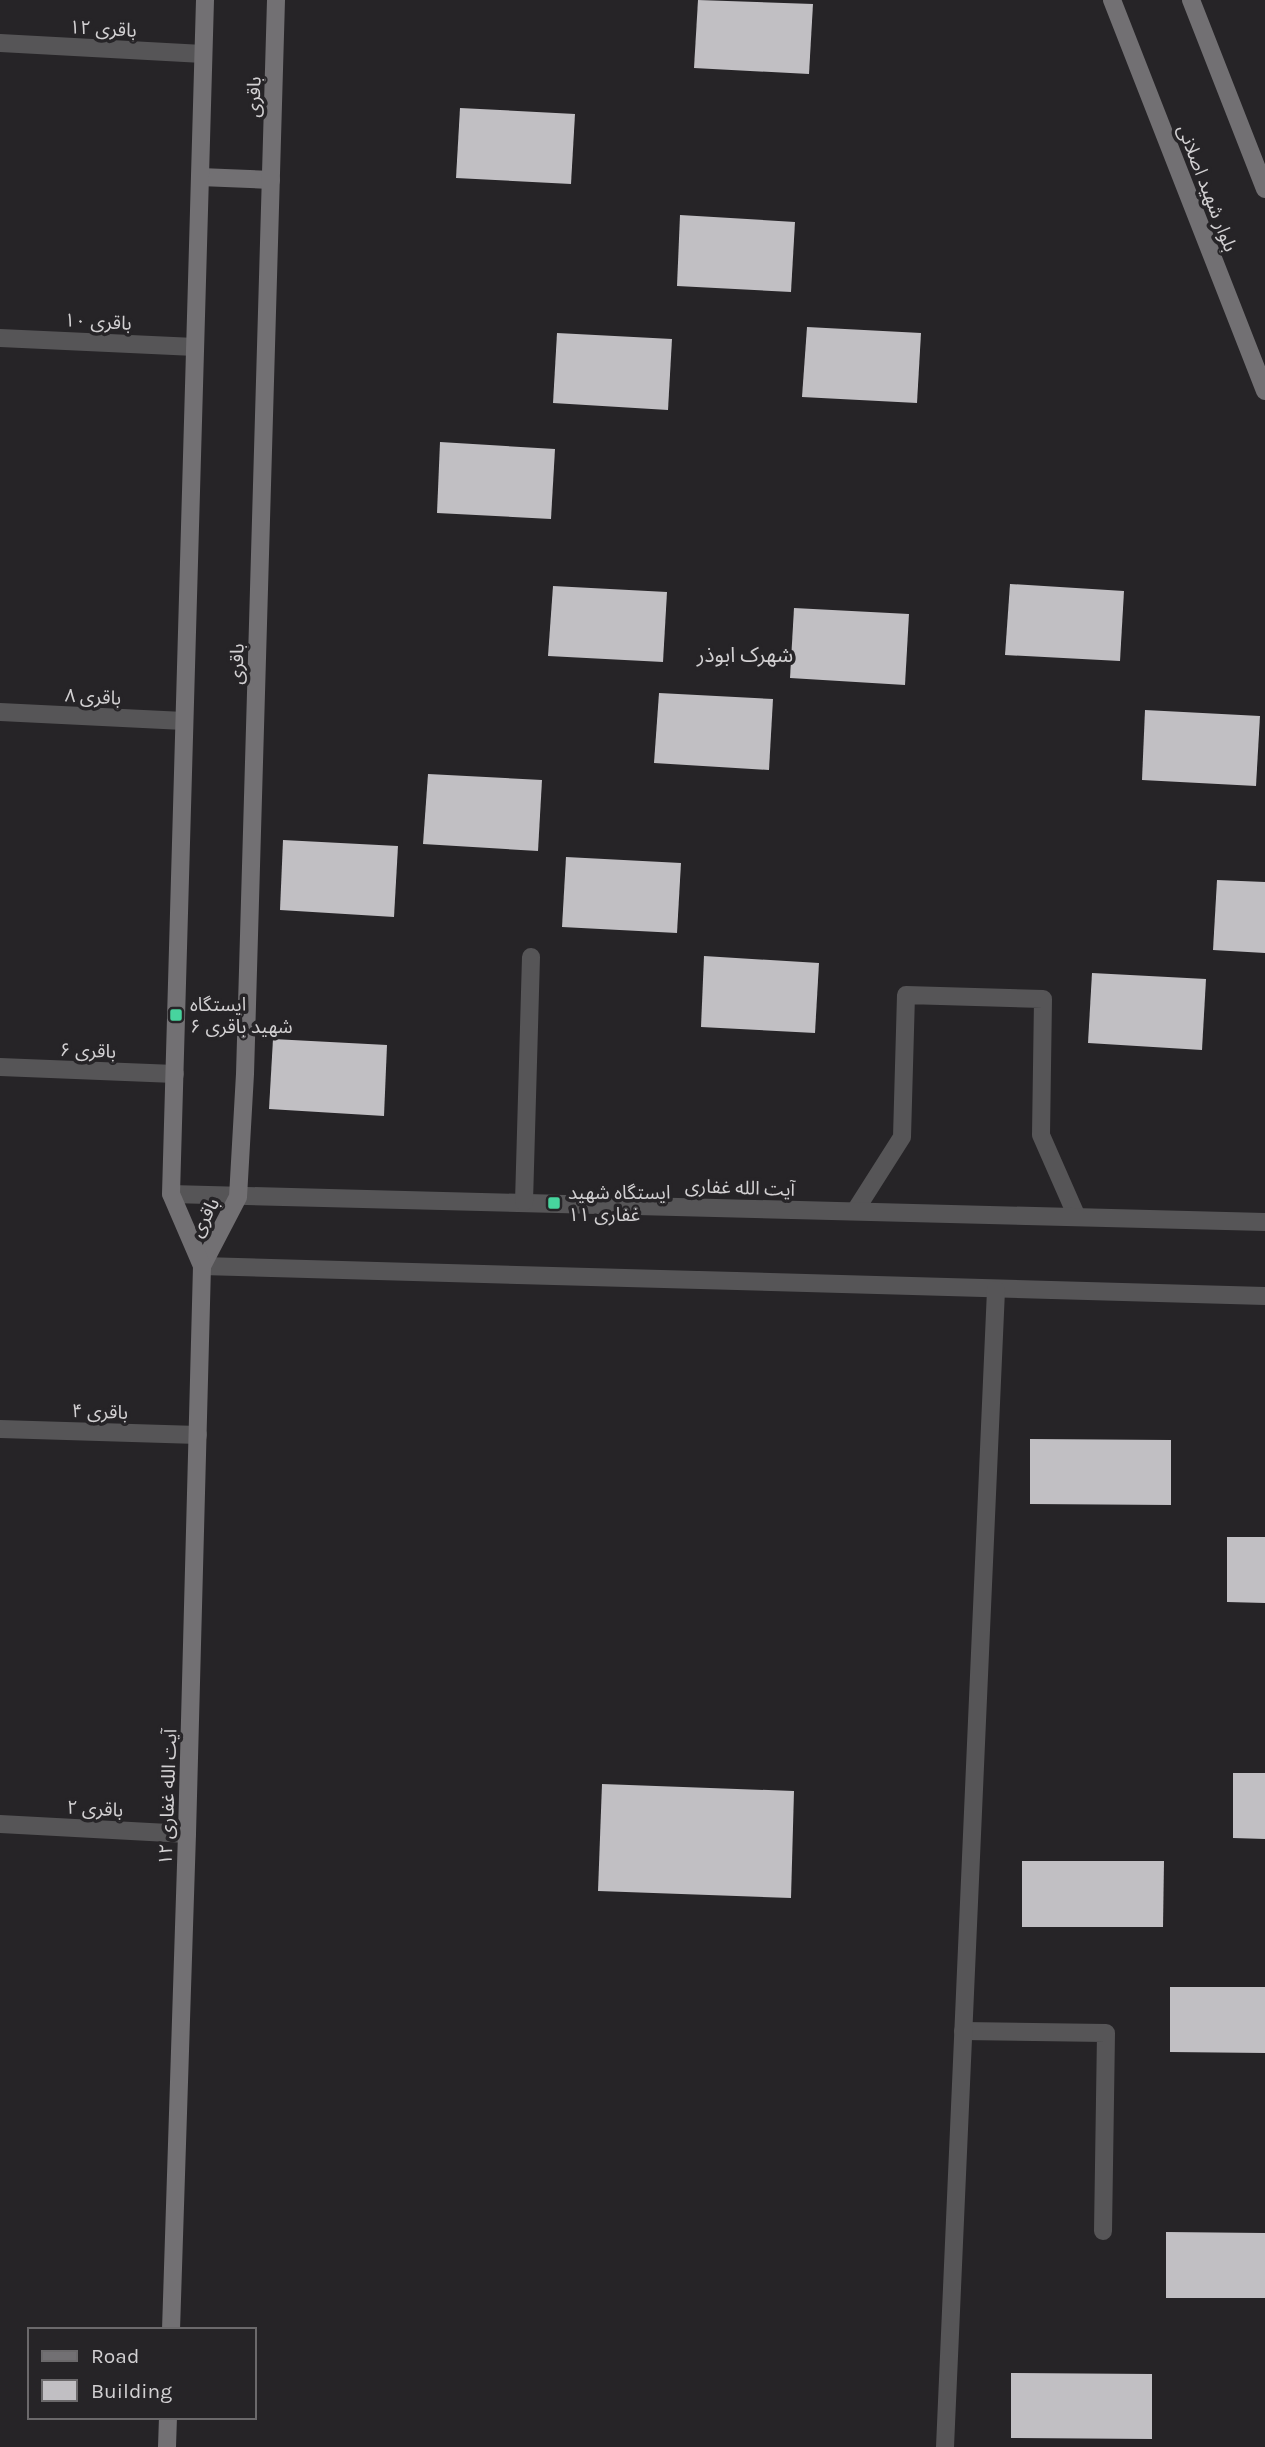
<svg xmlns="http://www.w3.org/2000/svg" width="1265" height="2447" font-family="Karla,'Noto Sans Arabic',sans-serif">
  <style>
    .building { fill: #c1bfc3 }
    .lines { fill: none; stroke-linecap: round; stroke-linejoin: round }
    .lane { stroke: #565557; stroke-width: 18 }
    .street { stroke: #565557; stroke-width: 18 }
    .secondary { stroke: #727073; stroke-width: 18 }
    .poi-dot { fill: #47d49e; stroke: #262427; stroke-width: 2.5 }
    .labels { text-anchor: middle; stroke-width: 7; stroke-linejoin: round; paint-order: stroke }
    .street-label { font-size: 19px; fill: #d2d0d2; stroke: #262427 }
    .poi-label { font-size: 19px; fill: #d2d0d2; stroke: #262427; text-anchor: start }
    .neighbourhood-label { font-size: 21px; fill: #d2d0d2; stroke: #262427 }
  </style>
  <rect width="100%" height="100%" fill="#262427"/>
  <g class="building">
    <path d="M698,0L813,4L809,74L694,68Z"/>
    <path d="M460,108L575,114L571,184L456,178Z"/>
    <path d="M680,215L795,222L791,292L677,286Z"/>
    <path d="M807,327L921,333L917,403L802,397Z"/>
    <path d="M557,333L672,339L668,410L553,403Z"/>
    <path d="M440,442L555,449L551,519L437,513Z"/>
    <path d="M1010,584L1124,591L1120,661L1005,655Z"/>
    <path d="M553,586L667,592L663,662L548,656Z"/>
    <path d="M794,608L909,614L905,685L790,678Z"/>
    <path d="M659,693L773,699L769,770L654,763Z"/>
    <path d="M1145,710L1260,716L1256,786L1142,780Z"/>
    <path d="M428,774L542,780L538,851L423,844Z"/>
    <path d="M283,840L398,846L394,917L280,910Z"/>
    <path d="M566,857L681,863L677,933L562,927Z"/>
    <path d="M1217,880L1265,882V953L1213,950Z"/>
    <path d="M704,956L819,963L815,1033L701,1027Z"/>
    <path d="M1092,973L1206,979L1202,1050L1088,1043Z"/>
    <path d="M273,1039L387,1045L384,1116L269,1109Z"/>
    <path d="M1030,1439L1171,1440V1505L1030,1504Z"/>
    <path d="M1227,1537H1265V1603L1227,1602Z"/>
    <path d="M1233,1773H1265V1839L1233,1838Z"/>
    <path d="M602,1784L794,1791L791,1898L598,1891Z"/>
    <path d="M1022,1861H1164L1163,1927H1022Z"/>
    <path d="M1170,1987H1265V2053L1170,2052Z"/>
    <path d="M1166,2232L1265,2233V2298H1166Z"/>
    <path d="M1011,2373L1152,2374V2439L1011,2438Z"/>
  </g>
  <g class="lines">
    <path class="lane" d="M855,1211L902,1137L906,995L1043,999L1041,1135L1077,1217"/>
    <g class="street">
      <path d="M0,43L203,54"/>
      <path d="M0,338L195,347"/>
      <path d="M0,712L184,721"/>
      <path d="M0,1067L175,1074"/>
      <path d="M171,1194L1265,1222"/>
      <path d="M524,1202L531,957"/>
      <path d="M202,1266L1265,1296"/>
      <path d="M0,1429L198,1435"/>
      <path d="M0,1824L187,1834"/>
      <path d="M963,2031L1106,2033L1103,2231"/>
      <path d="M945,2447L996,1290"/>
    </g>
    <g class="secondary">
      <path d="M1112,0L1265,391"/>
      <path d="M1191,0L1265,189"/>
      <path d="M200,177L271,180"/>
      <path d="M202,1266L238,1197L245,1074L276,0"/>
      <path d="M171,2330L187,1834L202,1266L171,1194L205,0"/>
      <path d="M167,2447L168,2417"/>
    </g>
  </g>
  <g class="poi-dot">
    <rect x="169" y="1008" width="14" height="14" rx="3.5"/>
    <rect x="547" y="1196" width="14" height="14" rx="3.5"/>
  </g>
  <g class="labels">
    <g class="street-label">
      <text transform="translate(103 28) rotate(3)" y="7">باقری ۱۲</text>
      <text transform="translate(253 97) rotate(-88)" y="7">باقری</text>
      <text transform="translate(1208 188) rotate(69)" y="7">بلوار شهید اصلانی</text>
      <text transform="translate(98 321) rotate(3)" y="7">باقری ۱۰</text>
      <text transform="translate(236 664) rotate(-88)" y="7">باقری</text>
      <text transform="translate(93 696) rotate(3)" y="7">باقری ۸</text>
      <text transform="translate(88 1050) rotate(2)" y="7">باقری ۶</text>
      <text transform="translate(740 1187) rotate(2)" y="7">آیت الله غفاری</text>
      <text transform="translate(204 1217) rotate(-62)" y="7">باقری</text>
      <text transform="translate(100 1411) rotate(2)" y="7">باقری ۴</text>
      <text transform="translate(167 1797) rotate(-88)" y="7">آیت الله غفاری ۱۲</text>
      <text transform="translate(95 1808) rotate(3)" y="7">باقری ۲</text>
    </g>
    <g class="poi-label">
      <text x="190" y="1011">ایستگاه<tspan x="190" dy="22">شهید باقری ۶</tspan></text>
      <text x="568" y="1199">ایستگاه شهید<tspan x="568" dy="22">غفاری ۱۱</tspan></text>
    </g>
    <g class="neighbourhood-label">
      <text x="745" y="662">شهرک ابوذر</text>
    </g>
  </g>
  <rect x="28" y="2328" width="228" height="91" fill="#262427" stroke="#6b696b" stroke-width="2"/>
  <rect x="42" y="2351" width="35" height="10" fill="#727073" stroke="#6b696b" stroke-width="2"/>
  <text x="91" y="2363" font-size="21" fill="#d2d0d2">Road</text>
  <rect x="42" y="2380" width="35" height="21" fill="#c1bfc3" stroke="#6b696b" stroke-width="2"/>
  <text x="91" y="2398" font-size="21" fill="#d2d0d2">Building</text>
</svg>
